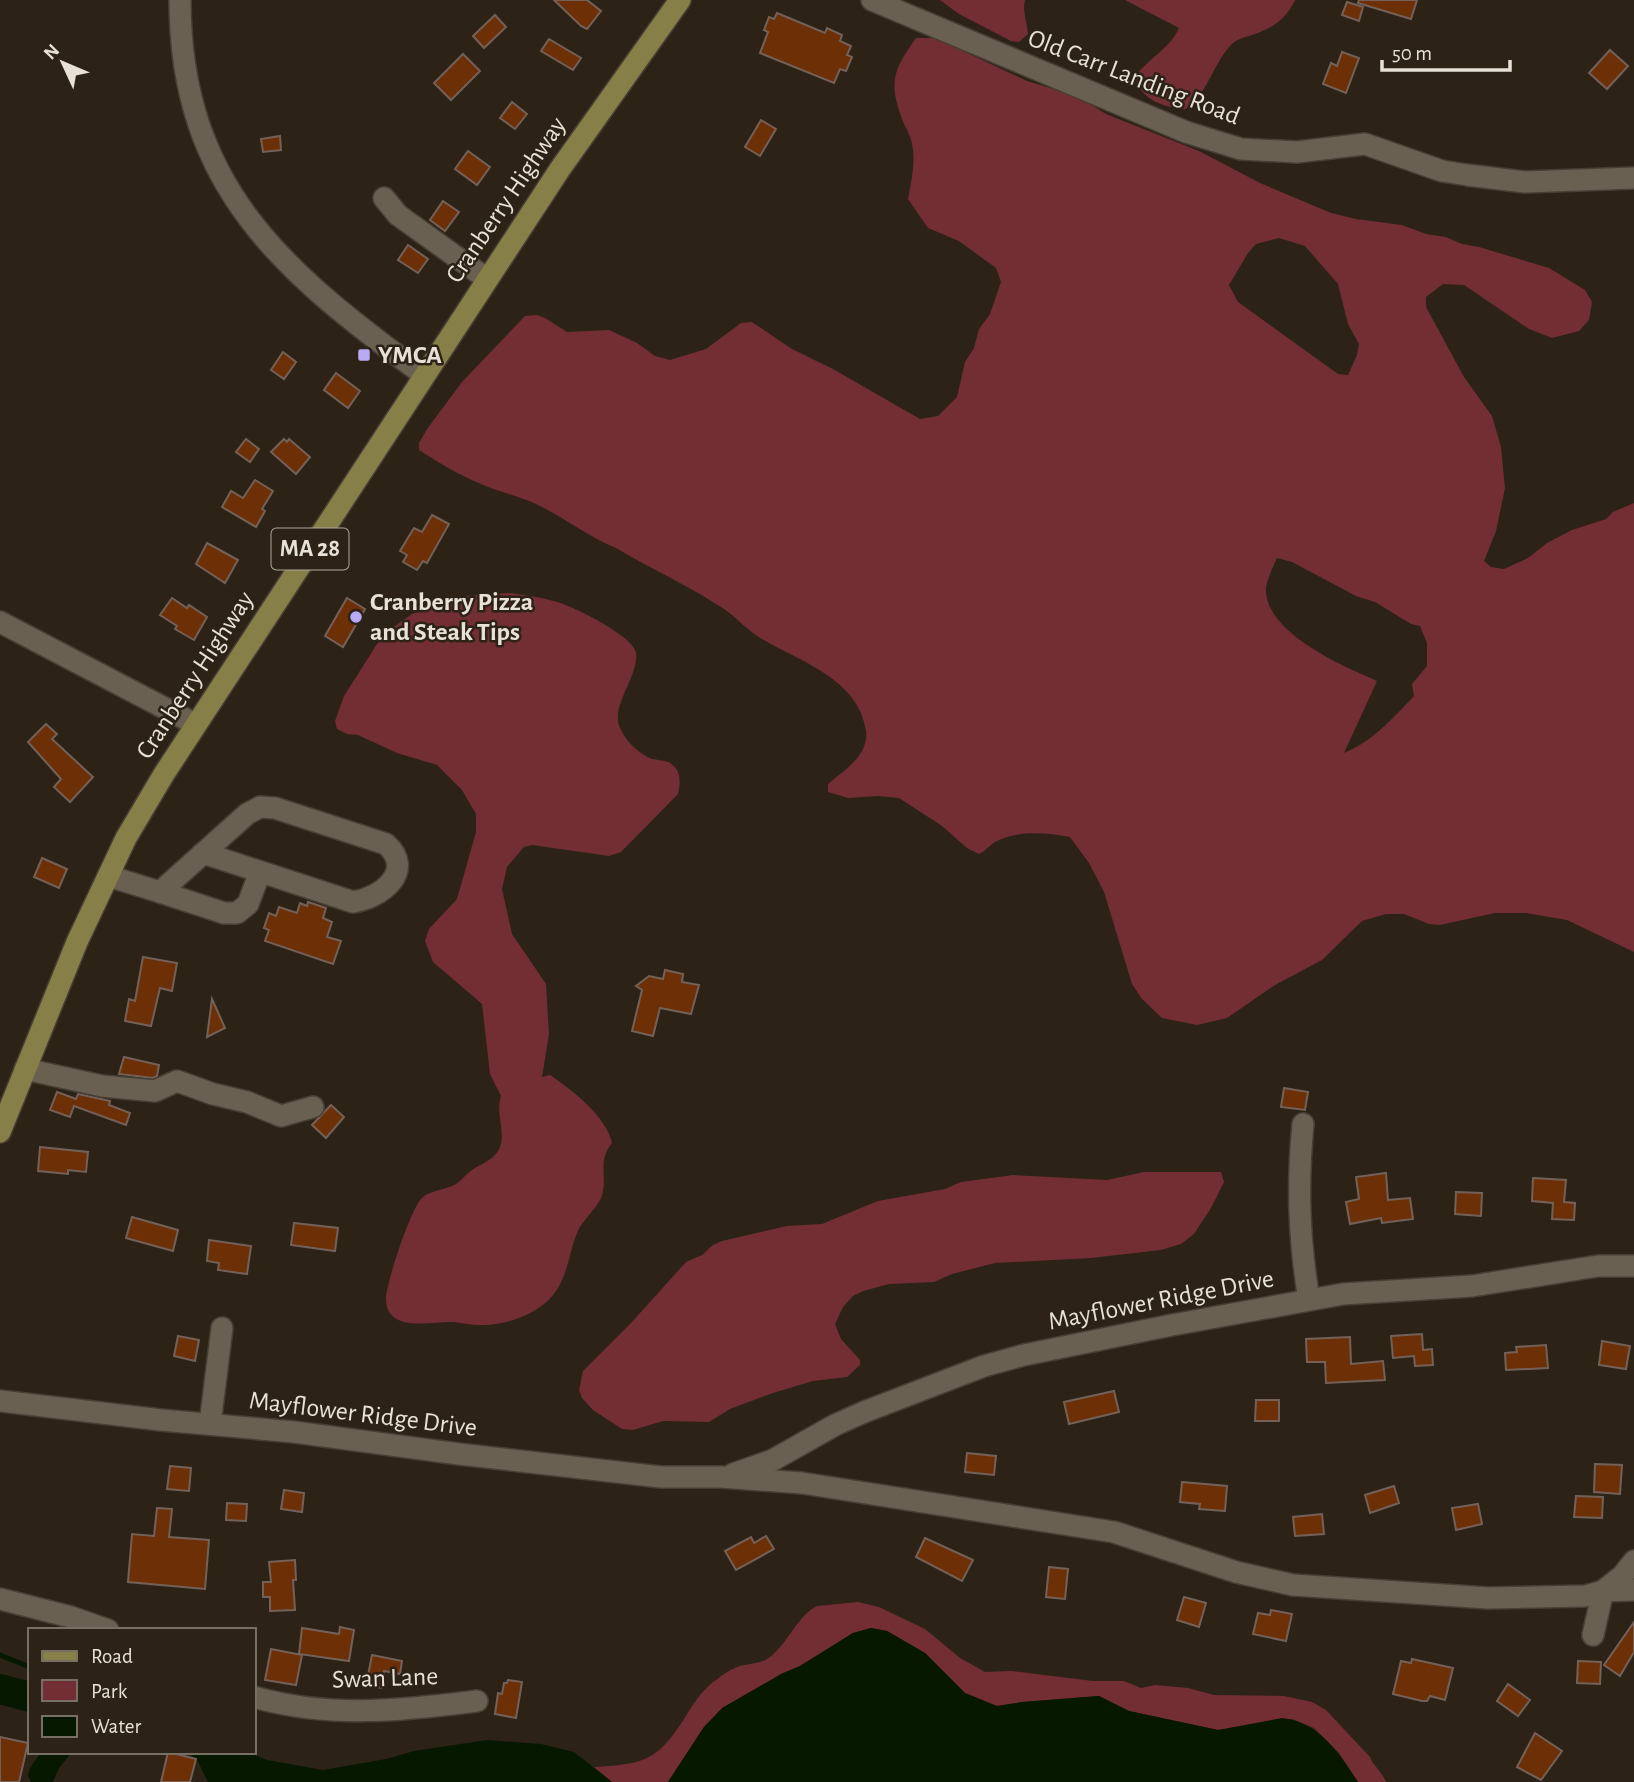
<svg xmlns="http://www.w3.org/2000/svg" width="1634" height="1782" font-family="'Alegreya Sans',sans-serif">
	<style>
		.green { fill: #722e32; fill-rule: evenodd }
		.water { fill: #071800 }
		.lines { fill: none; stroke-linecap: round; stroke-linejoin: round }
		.stream { stroke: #071800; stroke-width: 5 }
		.river { stroke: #071800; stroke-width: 30 }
		.building { fill: #6c2f06; stroke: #736159; stroke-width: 2 }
		.minor-casing { stroke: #473f35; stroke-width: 24 }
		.major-casing { stroke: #473f35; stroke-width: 24 }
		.minor { stroke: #6a6051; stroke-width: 21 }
		.major { stroke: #867f47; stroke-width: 21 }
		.poi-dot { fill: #baaaf6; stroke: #2c2316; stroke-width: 2.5 }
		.labels { text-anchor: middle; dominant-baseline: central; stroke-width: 5; stroke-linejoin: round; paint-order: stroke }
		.shield { fill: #2c2316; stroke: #afa89e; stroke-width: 2 }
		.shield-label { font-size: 24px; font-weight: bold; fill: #e7e1d8 }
		.street-label { font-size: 26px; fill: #e7e1d8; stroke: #2c2316 }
		.poi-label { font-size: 26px; font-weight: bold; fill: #e7e1d8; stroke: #2c2316; text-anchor: start }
	</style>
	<rect width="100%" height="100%" fill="#2c2316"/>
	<g class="green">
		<path d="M940 0H1025C1022 10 1027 22 1028 34L1019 42 1011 41 959 14Z"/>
		<path d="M1125 0H1295C1285 21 1271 29 1249 36 1242 38 1235 40 1230 46 1213 65 1207 94 1186 109 1163 108 1143 100 1134 78 1147 59 1170 49 1179 28Z"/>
		<path d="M916 38H935L1027 81 1077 96 1106 114 1199 151 1260 183 1331 213 1356 219 1402 225 1426 234 1446 237 1462 244 1479 247 1549 268 1585 290 1592 302 1589 320 1579 331 1552 338 1529 329 1464 285 1443 284 1426 297V307L1464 377 1492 416 1501 447 1505 488 1496 531 1484 561 1491 567 1504 569 1528 558 1547 543 1572 530 1606 519 1613 512 1634 503V952L1567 920 1526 913H1495L1440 925 1429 924 1404 914H1386L1362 921 1322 960 1275 985 1227 1018 1197 1025 1162 1018 1142 999 1132 984 1104 892 1089 863 1070 837C1046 833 1020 830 997 841 990 844 986 851 979 854L967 848 942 826 899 798 878 796 848 798 828 792V784C844 770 869 756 866 731 859 679 799 661 762 639 748 631 737 618 724 609 690 586 651 569 616 548 588 537 564 517 536 504 518 496 499 492 481 484 459 475 439 463 419 450V443L427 429 462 382 525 316 537 315 545 318 567 332 609 330 637 343 655 356 670 360 706 349 741 323 752 322 792 349 833 369 920 419 938 416 957 397 965 362 974 348 979 329 990 314 1001 282 996 268 959 241 928 228 908 199C911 182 916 162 912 144 911 136 905 127 902 119 888 81 894 69 916 38ZM1279 238 1305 246 1338 284 1348 324 1359 344 1357 355 1348 375 1338 374 1238 302 1229 285 1248 253 1256 244ZM1277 558 1292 562 1356 596 1375 602 1411 624 1420 626 1427 643V666L1412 684 1414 696C1393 718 1373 741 1344 753L1377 681C1343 666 1264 633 1266 588 1267 579 1273 567 1277 558Z"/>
		<path d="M509 593C525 595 541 597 557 602 573 606 635 637 636 653 639 677 608 708 621 730 627 742 639 754 652 759 657 760 663 760 668 762 681 768 681 782 678 794L621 852 609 856 532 845 524 847 507 867 502 889 512 934 546 984 549 1034 542 1077 550 1075C571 1089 607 1117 612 1143 596 1163 609 1178 601 1198 595 1211 582 1220 577 1233 570 1250 568 1272 558 1288 544 1312 508 1326 480 1325 471 1325 463 1323 454 1322 430 1321 385 1334 386 1297 387 1281 411 1208 422 1198 430 1190 446 1190 456 1184 462 1180 466 1174 472 1170 479 1165 488 1162 494 1156 511 1139 494 1117 501 1096L490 1074 482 1004 433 962 425 941 429 929 457 899 476 832V814L462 790 437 765 397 753 358 735 347 734 337 729 335 721 344 696 377 644 395 626 412 614 450 597Z"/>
		<path d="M1144 1172H1221L1224 1182 1211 1208 1194 1234 1181 1244 1161 1250 1091 1258 995 1263 952 1274 934 1282 889 1284 863 1291 853 1296 843 1307 835 1324 841 1339 860 1360V1365L847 1377 813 1381 773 1393 730 1409 709 1422 663 1421 633 1430 622 1429 593 1410 582 1398 579 1390 583 1371 631 1323 686 1262 702 1255 713 1245 722 1241 787 1226 822 1224 878 1201 945 1189 961 1182 1013 1175 1107 1180Z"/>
		<path d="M858 1602 879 1607 925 1629 960 1658 985 1672 1011 1671 1093 1681H1124L1141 1688 1155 1685 1188 1688 1214 1695 1284 1696 1312 1702 1326 1710 1370 1757C1372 1764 1382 1772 1386 1782H1358L1339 1753 1314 1728 1292 1719 1218 1730 1129 1711 1099 1696 1022 1702 997 1706 965 1693 925 1653 887 1631 871 1628 853 1633 800 1666 781 1674 704 1727 668 1782H612L594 1767C646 1764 657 1761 686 1716 693 1704 701 1692 712 1683 719 1678 727 1671 735 1668 746 1663 760 1665 770 1657 788 1643 798 1615 817 1606Z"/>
	</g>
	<g class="water">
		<path d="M871 1628 887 1631 925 1653 965 1693 997 1706 1022 1702 1099 1696 1129 1711 1218 1730 1282 1718C1319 1722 1339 1753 1358 1782H668L704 1727 722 1708 781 1674 800 1666 853 1633Z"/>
		<path d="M487 1740 541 1744 574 1752 612 1782H208L197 1760 187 1752H247L267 1760 323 1770 386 1759 414 1751Z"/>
		<path d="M41 1752H72L59 1768 53 1782H31L28 1776 30 1768Z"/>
	</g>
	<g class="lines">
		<path class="stream" d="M0 1655 30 1667"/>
		<path class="river" d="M0 1689 30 1697"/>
	</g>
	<g class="building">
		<path d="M554 0H587L601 11 587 29 581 26Z"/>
		<path d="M1359 0H1417L1411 19 1358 3Z"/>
		<path d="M1347 2 1363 7 1359 21 1342 15Z"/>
		<path d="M777 13 825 33 827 28 842 35 840 41 851 46 847 55 852 57 846 71 840 69 834 83 760 53 768 32 764 30 769 17 774 19Z"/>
		<path d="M495 15 506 27 484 48 473 36Z"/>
		<path d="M549 39 581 58 573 70 541 51Z"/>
		<path d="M1610 50 1628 66 1607 89 1589 73Z"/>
		<path d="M1342 52 1359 58 1346 93 1323 84 1331 63 1337 66Z"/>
		<path d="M463 54 480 71 451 100 434 83Z"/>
		<path d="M512 102 527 114 515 129 500 118Z"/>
		<path d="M761 120 776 129 760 156 745 147Z"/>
		<path d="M280 136 281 150 263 152 261 139Z"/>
		<path d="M468 151 490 167 477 185 455 169Z"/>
		<path d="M443 201 459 212 445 231 430 220Z"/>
		<path d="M408 245 428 259 418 273 398 260Z"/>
		<path d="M283 352 296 362 284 379 271 370Z"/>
		<path d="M336 373 360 391 348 408 324 390Z"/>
		<path d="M246 439 259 449 250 462 236 452Z"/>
		<path d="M284 439 287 442 289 439 310 457 296 474 271 452Z"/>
		<path d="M255 480 273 491 262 509 265 511 256 527 222 507 231 491 243 498Z"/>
		<path d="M432 515 449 524 427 563 423 561 417 570 403 562 407 555 400 551 414 528 422 532Z"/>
		<path d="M207 543 238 560 225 583 196 564Z"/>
		<path d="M172 598 187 608 189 605 207 617 194 640 175 629 177 626 160 615Z"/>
		<path d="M347 598 365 609 343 647 325 636Z"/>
		<path d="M46 724 57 734 52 739 93 777 70 802 54 787 61 779 28 742Z"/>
		<path d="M42 858 67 869 59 888 34 877Z"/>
		<path d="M308 902 326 908 323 918 332 922 327 937 341 941 333 964 265 941 269 930 264 928 269 913 276 916 279 907 297 913 300 903 307 906Z"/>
		<path d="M143 957 177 963 172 991 160 988 151 1026 125 1021 129 999 135 1001Z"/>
		<path d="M665 970 683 974 682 982 699 985 691 1014 660 1008 653 1036 632 1031 642 990 636 986 649 976 663 979Z"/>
		<path d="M212 999 225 1028 207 1037Z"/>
		<path d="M124 1057 159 1065 157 1076 153 1078 119 1074Z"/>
		<path d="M1284 1088 1308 1092 1305 1110 1281 1107Z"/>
		<path d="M57 1092 76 1099 78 1094 110 1101 109 1105 130 1113 126 1125 74 1106 70 1117 50 1110Z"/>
		<path d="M331 1105 344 1117 326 1138 312 1125Z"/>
		<path d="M40 1147 88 1152 86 1172 68 1170V1174L38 1171Z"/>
		<path d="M1386 1173 1388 1200 1410 1198 1413 1219 1382 1223 1381 1218 1350 1224 1346 1202 1359 1199 1356 1177Z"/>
		<path d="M1533 1178 1566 1180 1564 1202 1575 1203 1574 1220 1552 1219 1553 1203 1532 1201Z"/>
		<path d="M1456 1192 1482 1193 1481 1216 1455 1214Z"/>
		<path d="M132 1217 178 1230 173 1251 126 1238Z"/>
		<path d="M294 1223 338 1228 335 1251 291 1245Z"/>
		<path d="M209 1240 251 1246 247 1274 218 1270 219 1263 207 1261Z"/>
		<path d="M1422 1334 1423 1350 1432 1349 1433 1365 1415 1366 1414 1356 1393 1358 1391 1336Z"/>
		<path d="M178 1336 199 1340 195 1361 174 1356Z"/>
		<path d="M1350 1337 1351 1364 1383 1361 1385 1380 1326 1383 1325 1362H1307L1306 1339Z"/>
		<path d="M1602 1341 1630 1346 1626 1369 1599 1365Z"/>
		<path d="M1546 1345 1548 1368 1506 1370 1505 1353 1517 1352 1516 1347Z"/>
		<path d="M1114 1391 1119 1412 1069 1424 1064 1402Z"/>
		<path d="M1256 1400H1279V1421H1255Z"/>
		<path d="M967 1453 996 1456 994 1475 965 1472Z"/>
		<path d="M1595 1464 1622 1465 1620 1494 1594 1492Z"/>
		<path d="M170 1466 191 1468 189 1491 167 1489Z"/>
		<path d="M1182 1482 1227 1486 1225 1511 1199 1509 1200 1504 1180 1502Z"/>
		<path d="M1394 1486 1399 1503 1370 1513 1365 1495Z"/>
		<path d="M284 1490 304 1493 302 1512 281 1509Z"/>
		<path d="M1576 1496 1603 1497 1602 1518 1574 1517Z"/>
		<path d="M227 1503 247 1504 246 1521 226 1520Z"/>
		<path d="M1478 1504 1482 1524 1456 1530 1452 1508Z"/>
		<path d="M157 1508 172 1509 169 1537 209 1540 205 1589 128 1582 132 1534 154 1536Z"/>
		<path d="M1322 1514 1324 1534 1295 1536 1293 1517Z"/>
		<path d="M766 1536 774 1549 736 1570 725 1551 751 1537 754 1543Z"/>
		<path d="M925 1538 973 1560 962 1581 916 1557Z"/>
		<path d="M295 1560 296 1580H293L295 1610 270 1611V1597H263V1582H271L269 1562Z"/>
		<path d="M1049 1567 1068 1569 1065 1599 1046 1597Z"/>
		<path d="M1184 1597 1206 1603 1199 1627 1177 1620Z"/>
		<path d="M1271 1610 1292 1614 1286 1641 1253 1634 1258 1613 1270 1615Z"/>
		<path d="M1634 1622V1652L1620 1676 1604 1665Z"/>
		<path d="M340 1627 354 1630 349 1661 299 1654 302 1628 339 1634Z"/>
		<path d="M271 1649 302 1655 296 1685 265 1680Z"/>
		<path d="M372 1655 402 1661 400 1674 384 1671 382 1688 366 1686Z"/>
		<path d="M1412 1659 1453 1668 1445 1700 1430 1696 1427 1701H1422L1393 1694 1401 1661 1411 1663Z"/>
		<path d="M1578 1661 1601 1662 1600 1684 1577 1683Z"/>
		<path d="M508 1680 522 1682 516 1718 495 1714 498 1693 502 1694 504 1683H507Z"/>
		<path d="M1508 1684 1530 1700 1518 1716 1497 1701Z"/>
		<path d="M1535 1733 1562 1751 1541 1780 1517 1767Z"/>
		<path d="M0 1737 28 1743 19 1782H0Z"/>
		<path d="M168 1752 196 1759 190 1782H161Z"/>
	</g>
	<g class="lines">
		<defs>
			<g id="minor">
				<path d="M180 0C180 188 285 273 424 375"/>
				<path d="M872 0 1186 132 1241 149 1297 152 1365 144 1442 171 1467 175 1525 182 1634 178"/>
				<path d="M384 198 398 215 487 279"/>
				<path d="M0 622 195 724"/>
				<path d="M108 876 160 892 247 814 260 807 275 808 386 844C416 871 381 898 353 902L203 853"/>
				<path d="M160 892 224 913H237L248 904 260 872"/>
				<path d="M25 1069 102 1086 155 1091 177 1081 213 1094 247 1102 281 1116 313 1107"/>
				<path d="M1303 1124C1297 1186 1299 1239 1309 1300"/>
				<path d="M0 1401 161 1420 294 1432 459 1454 661 1477H720L802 1483 1114 1532 1236 1572 1293 1585 1488 1598 1585 1596 1603 1591 1634 1590"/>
				<path d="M210 1424 222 1328"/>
				<path d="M733 1474 773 1460 835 1425 864 1412 984 1366 1024 1355 1172 1325 1343 1294 1472 1286 1598 1266H1634"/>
				<path d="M1603 1591 1622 1576 1634 1561"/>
				<path d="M0 1599 71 1617 108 1630"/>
				<path d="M1593 1635 1603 1591"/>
				<path d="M254 1697C329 1718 400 1711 477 1701"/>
			</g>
			<path id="major" d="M0 1132 77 942 126 838 164 774 560 169 680 0"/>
		</defs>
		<use href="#minor" class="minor-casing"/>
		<use href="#major" class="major-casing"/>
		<use href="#minor" class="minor"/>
		<use href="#major" class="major"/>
	</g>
	<g class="poi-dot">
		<rect x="357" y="348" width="14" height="14" rx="3.5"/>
		<circle cx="356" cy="617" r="7"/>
	</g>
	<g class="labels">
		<rect class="shield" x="271.5" y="528.5" width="77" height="41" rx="5"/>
		<g class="shield-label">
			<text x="310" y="549">MA 28</text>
		</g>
		<g class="street-label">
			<text transform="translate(1134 77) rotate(21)">Old Carr Landing Road</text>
			<text transform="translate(506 200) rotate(-56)">Cranberry Highway</text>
			<text transform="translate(195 675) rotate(-57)">Cranberry Highway</text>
			<text transform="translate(1161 1300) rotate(-11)">Mayflower Ridge Drive</text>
			<text transform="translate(363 1414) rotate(7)">Mayflower Ridge Drive</text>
			<text transform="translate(385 1678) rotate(-2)">Swan Lane</text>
		</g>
		<g class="poi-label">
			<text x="378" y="355">YMCA</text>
			<text x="370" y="602">Cranberry Pizza<tspan x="370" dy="30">and Steak Tips</tspan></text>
		</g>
	</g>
	<rect x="28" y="1628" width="228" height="126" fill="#2c2316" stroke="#776f64" stroke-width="2"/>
	<rect x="42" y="1651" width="35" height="10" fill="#867f47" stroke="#776f64" stroke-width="2"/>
	<text x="91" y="1663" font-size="21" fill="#e7e1d8">Road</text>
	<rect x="42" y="1680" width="35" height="21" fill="#722e32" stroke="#776f64" stroke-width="2"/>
	<text x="91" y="1698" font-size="21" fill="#e7e1d8">Park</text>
	<rect x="42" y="1716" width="35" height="21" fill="#071800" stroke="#776f64" stroke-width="2"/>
	<text x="91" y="1733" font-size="21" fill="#e7e1d8">Water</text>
	<g transform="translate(63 63) rotate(314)" stroke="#2c2316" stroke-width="5" paint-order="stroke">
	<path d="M0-5L12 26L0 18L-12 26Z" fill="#e7e1d8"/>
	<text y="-10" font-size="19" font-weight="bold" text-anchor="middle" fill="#e7e1d8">N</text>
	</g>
	<path d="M1382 60v10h128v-10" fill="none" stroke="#e7e1d8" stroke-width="3.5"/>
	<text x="1392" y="60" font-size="21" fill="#e7e1d8" stroke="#2c2316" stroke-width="5" paint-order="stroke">50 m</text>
</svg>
